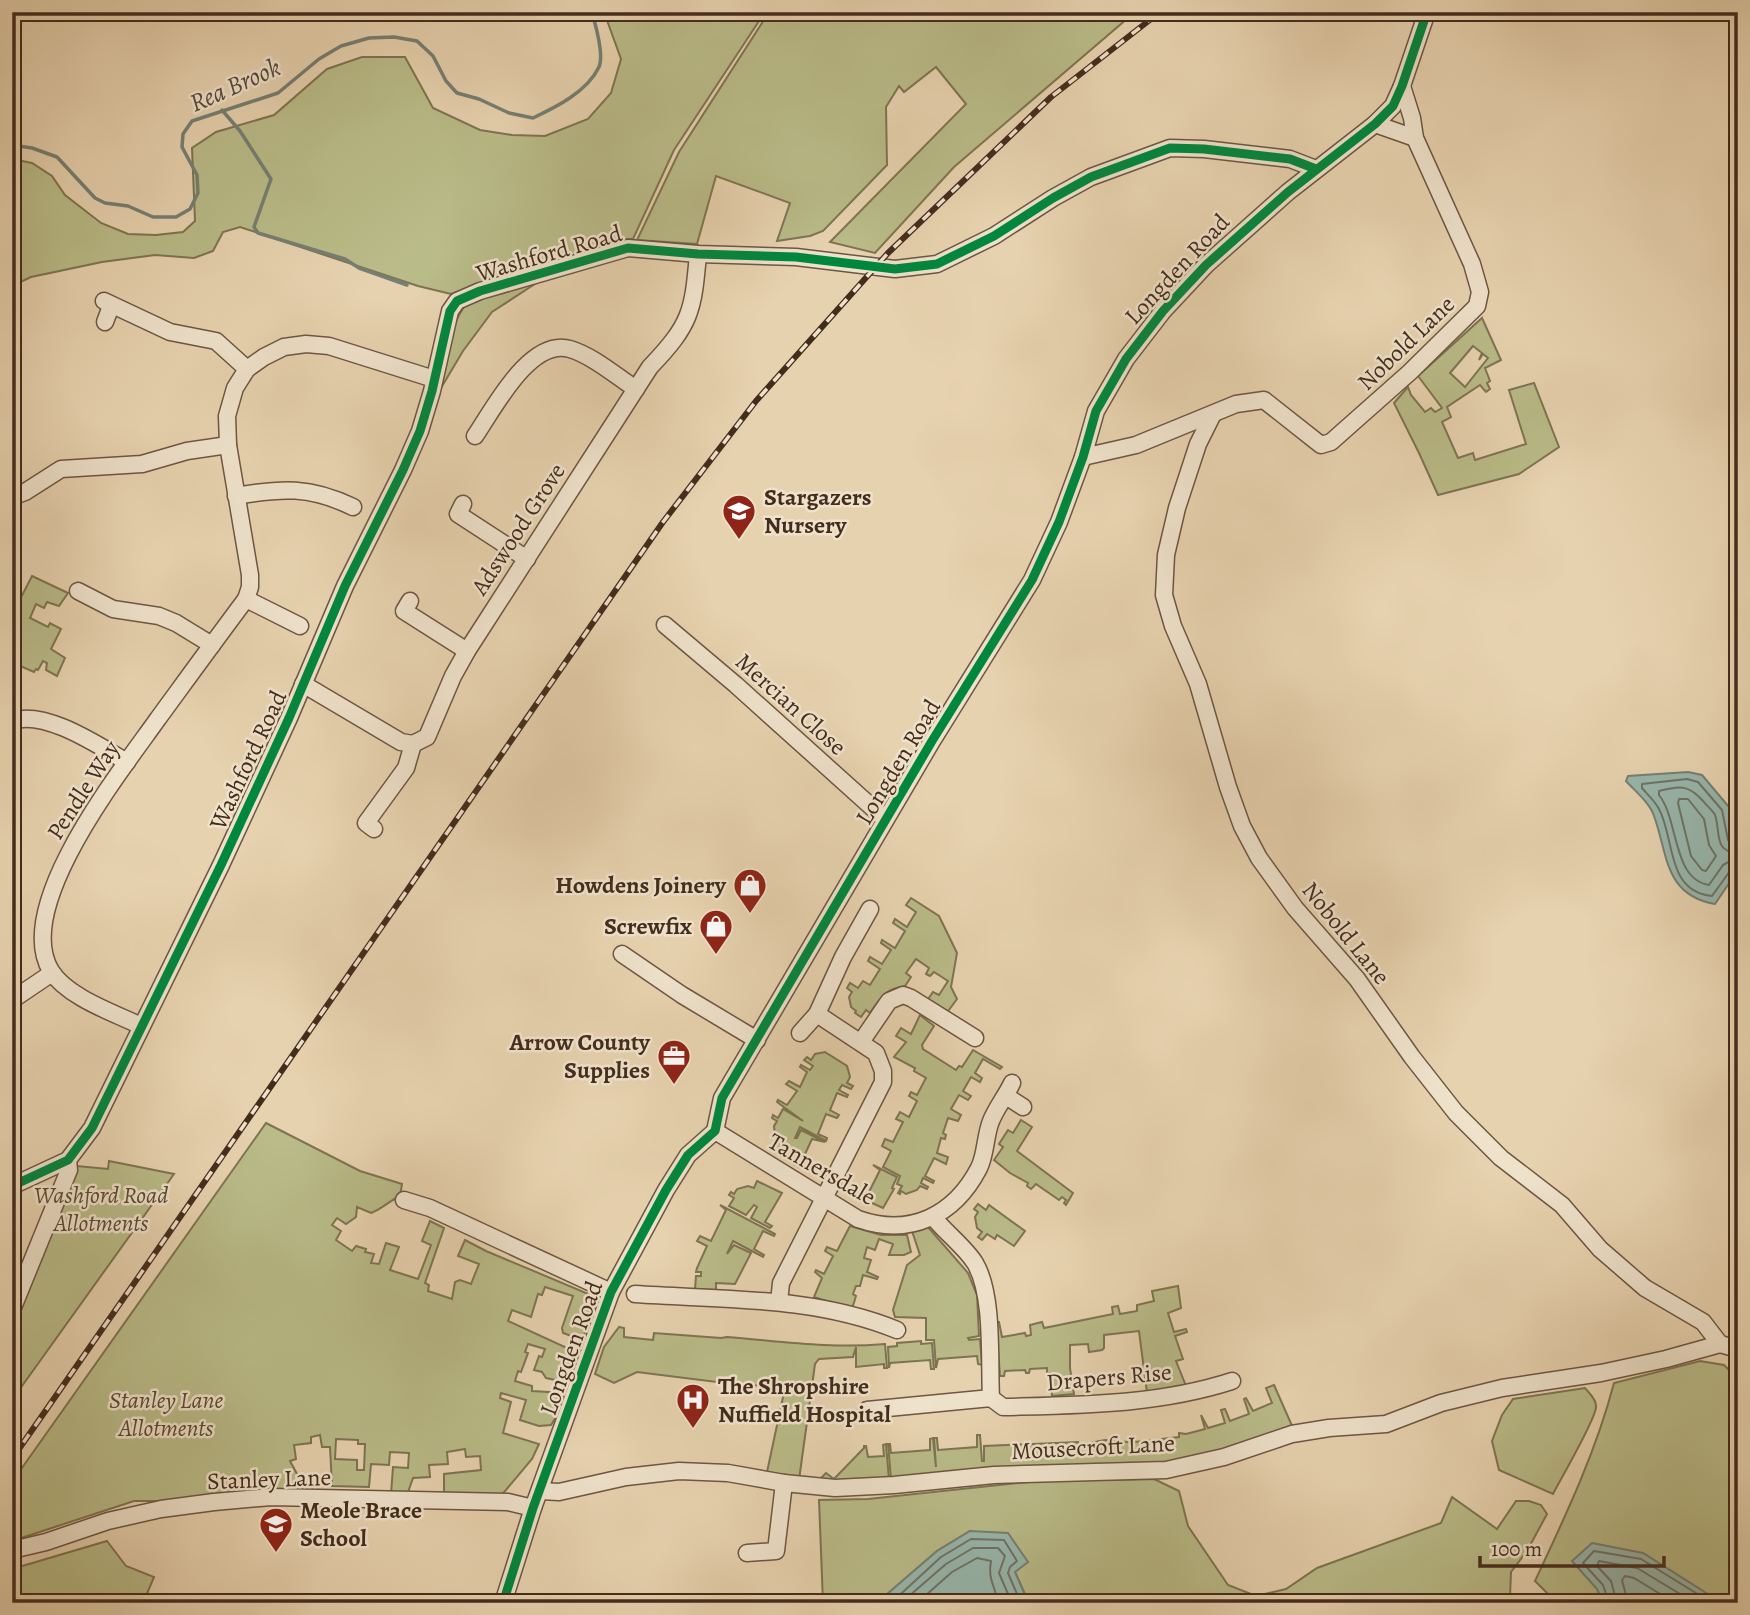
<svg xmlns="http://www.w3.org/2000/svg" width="1750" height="1615" font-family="Alegreya,serif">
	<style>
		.green { fill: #b9bb88; stroke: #7e7452; stroke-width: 2; fill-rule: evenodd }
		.water { fill: #97b7ad; stroke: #767f73; stroke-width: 2 }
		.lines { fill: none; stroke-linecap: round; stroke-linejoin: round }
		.shore { stroke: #6e7265; stroke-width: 2 }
		.stream { stroke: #767f73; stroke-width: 3.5 }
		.minor-casing { stroke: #6d5642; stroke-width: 19 }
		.minor { stroke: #efe2cb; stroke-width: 16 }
		.rail-casing { stroke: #442c1d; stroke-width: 6 }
		.rail { stroke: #efe2cb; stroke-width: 3.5; stroke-dasharray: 10; stroke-linecap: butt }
		.cycleway-casing { stroke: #efe2cb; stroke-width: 13 }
		.cycleway { stroke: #00873e; stroke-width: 9 }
		.labels { text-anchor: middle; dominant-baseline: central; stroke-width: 5; stroke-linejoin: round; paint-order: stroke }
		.street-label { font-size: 24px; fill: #442c1d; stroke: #efe2cb }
		.poi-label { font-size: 24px; font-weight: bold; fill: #442c1d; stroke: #efe2cb; text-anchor: start }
		.park-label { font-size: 24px; font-style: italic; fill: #5b4932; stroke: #efe2cb }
		.water-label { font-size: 26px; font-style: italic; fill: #55483a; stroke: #efe2cb }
	</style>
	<rect width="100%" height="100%" fill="#e7d2af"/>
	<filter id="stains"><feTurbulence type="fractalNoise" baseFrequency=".00286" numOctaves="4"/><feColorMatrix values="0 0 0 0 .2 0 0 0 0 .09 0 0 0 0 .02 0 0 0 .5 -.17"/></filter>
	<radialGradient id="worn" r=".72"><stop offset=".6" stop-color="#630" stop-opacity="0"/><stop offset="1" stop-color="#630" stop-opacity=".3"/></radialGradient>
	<g class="green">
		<path d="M604 12H765L674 150 633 239H622L594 252 451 294 418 286 240 227 223 232 213 251 194 258 155 255 102 262 31 277 12 286V159L32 163 52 176 65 195 101 223 128 234 156 235 183 232 195 221 192 148 216 132 274 115 327 69 362 57H405L433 108 480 130 512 135 545 136 588 119 611 93 621 59Z"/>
		<path d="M769 12H1135L954 167 875 253 830 242 966 104 936 67 904 92 899 86 886 107 887 165 823 231 810 236 777 241 790 203 716 176 697 244 637 240 679 152Z"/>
		<path d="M538 282 492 312 463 351 441 388C448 361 448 322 469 301Z"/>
		<path d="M1482 318 1501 360 1485 368 1490 381 1487 383 1490 389 1486 392 1480 385 1447 407 1451 417 1442 422 1458 458 1473 453 1475 460 1526 444 1509 390 1534 383 1559 447 1519 474 1438 495 1419 453 1394 403 1408 387 1411 395 1425 412 1431 408 1435 412 1442 408 1418 376ZM1473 346 1482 353 1479 360 1483 354 1488 358 1465 387 1450 373Z"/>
		<path d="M32 576 68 593 59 606 47 602 44 608 36 604 30 618 48 627 50 623 61 629 51 649 65 658 57 676 46 670 47 663 43 661 38 670 36 669 34 672 18 665 12 675V615Z"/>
		<path d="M911 898 939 916 957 953 951 987 957 999 946 1014 926 1002 933 992 939 995 948 981 934 972 930 976 926 974 929 968 916 959 906 973 911 977 905 986C885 989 881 997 870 1013L866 1010 861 1017 855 1013 856 1011 851 1007 849 997 852 992 847 988 850 983 858 988 863 981 870 985 880 969 868 961 870 957 882 964 891 950 881 943 882 940 895 948 905 931 893 923 895 919 907 927 916 912 906 905Z"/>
		<path d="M920 1015 934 1026 922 1045 923 1049 956 1070 959 1066 962 1067 973 1050 1002 1067 1000 1069 983 1059 975 1073 982 1078 980 1082 971 1077 963 1091 971 1096 968 1100 959 1095 951 1109 961 1115 958 1121 948 1118 943 1133 946 1135 945 1139 941 1138 937 1153 948 1157 946 1164 934 1158 925 1176 934 1181 933 1183 923 1178 921 1183 928 1187 927 1189 920 1186 917 1190 906 1194 901 1191 900 1194 898 1193 902 1186 897 1184 900 1176 883 1167 891 1151 882 1146 885 1139 893 1142 903 1122 896 1119 900 1112 909 1117 917 1101 909 1096 911 1092 917 1095 926 1078 914 1071 915 1068 894 1057 906 1042 896 1036 901 1028 911 1034Z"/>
		<path d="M825 1052 847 1066 850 1077 847 1083 853 1086 851 1089 842 1085 839 1090 848 1095 847 1097 837 1093 830 1110 839 1115 837 1118 826 1114 818 1134 827 1138 826 1141 800 1127 795 1138H797L801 1130 825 1142 812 1139 799 1167 769 1148 773 1147 779 1138 775 1136 774 1126 777 1121 772 1118 773 1115 778 1118 783 1109 803 1121 777 1102 778 1100 787 1105 797 1091 786 1084 789 1081 800 1087 807 1072 800 1067 801 1065 810 1070 813 1066 804 1060 807 1057 811 1060 815 1054Z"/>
		<path d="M1021 1120 1032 1127 1017 1151 1073 1193 1066 1205 1064 1203 1066 1200 1062 1197 1059 1200 1036 1184 1031 1189 1027 1186 1028 1183 1010 1173 994 1160 1003 1147 999 1144 1008 1130 1013 1133Z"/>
		<path d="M266 1123 360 1171 402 1184 400 1196C389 1201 382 1209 371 1213L357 1207 356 1217 346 1224 337 1218 332 1225 341 1231 336 1240 352 1251 356 1246 366 1249 365 1252 374 1254 371 1263 379 1264 386 1243 399 1247 390 1270 418 1279 431 1245 422 1241 430 1221 444 1228 425 1283 429 1285 428 1291 452 1299 455 1282 460 1280 471 1284 479 1264 458 1256 465 1240 486 1251 598 1298 582 1340 563 1333 562 1328 573 1296 545 1287 542 1295 538 1294 531 1317 512 1310 508 1321 578 1353 570 1378 560 1381 546 1378 542 1372 534 1370 539 1356 542 1357 545 1349 528 1344 525 1352 528 1353 521 1372 518 1371 515 1381 532 1386V1391L565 1393 561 1409 551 1425 539 1426 520 1420 526 1400 501 1393 500 1398 511 1402 503 1433 539 1444 532 1459 500 1497 444 1496V1474L481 1470 480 1456 466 1457 465 1449 447 1452 448 1464 429 1465 430 1477 413 1478 407 1495 391 1494 393 1467 408 1468 409 1453 390 1452 389 1465 371 1464 369 1487 332 1486 330 1447H322L320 1435 311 1437V1443L294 1445 296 1459 290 1461 303 1485 298 1493 172 1501H134L12 1541V1482ZM336 1439 358 1440V1444H365L364 1470H357V1460L335 1459Z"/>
		<path d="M109 1161 174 1174 12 1400V1332L77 1166 108 1169Z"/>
		<path d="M873 1165 897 1177 892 1188 894 1189 883 1208 865 1200 880 1170Z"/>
		<path d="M757 1181 782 1193 765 1222 772 1226 770 1228 751 1218 757 1207 754 1205 746 1215 729 1206 734 1198 729 1195 731 1192 734 1194 737 1189 748 1186 754 1188Z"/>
		<path d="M978 1204 986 1210 989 1205 1025 1231 1014 1246 997 1235 995 1239 987 1234 982 1240 978 1237 982 1232 977 1228 975 1217 978 1212 974 1209Z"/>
		<path d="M720 1205 775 1234 774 1236 763 1231 754 1249 764 1255 763 1257 733 1241 727 1254 734 1245 751 1253 735 1284 716 1283V1290L695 1289 696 1276H701V1272H696L697 1268 707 1246 697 1241 700 1236 711 1241 726 1210Z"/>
		<path d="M850 1226 881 1235H907L911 1252 904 1255H889L893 1244 879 1239 875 1250 867 1247 864 1258 871 1260 867 1272 878 1277 877 1279 863 1275 860 1286H856L853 1294 856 1296 852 1309 814 1297 822 1278 815 1272 816 1270 824 1274 833 1256 825 1251 827 1247 837 1251Z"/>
		<path d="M928 1227 968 1273 977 1295 979 1336 968 1338 969 1340 980 1339 982 1365 978 1364 977 1356 938 1359 936 1368 934 1340H926V1318L895 1317 893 1310 907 1265 920 1255 912 1231Z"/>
		<path d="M1178 1286 1181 1308 1168 1313 1174 1332 1186 1329 1187 1332 1175 1336 1183 1359 1176 1361 1186 1386 1147 1393 1139 1331 1104 1335V1348L1102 1350 1089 1352 1088 1344 1070 1345V1368L1074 1394 1052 1396 1050 1373H1047V1368L1030 1369 1029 1373H1026L1025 1370 1005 1371 1004 1376H1000L996 1322H999L1002 1337 1025 1333 1026 1336 1031 1335 1030 1325 1042 1322 1044 1328 1113 1314 1112 1307 1118 1306 1120 1314 1137 1311V1305L1154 1301 1152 1291Z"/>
		<path d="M619 1327 624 1328V1337L653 1340 654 1333 721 1338 727 1337C779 1341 831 1349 885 1344L887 1368H884V1364L856 1367V1347L853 1357 819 1359 815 1364 799 1480 767 1472 786 1383 749 1386 637 1372 614 1383 595 1374 604 1347Z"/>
		<path d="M921 1341V1344L932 1343 934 1369H931L930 1360 890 1363 889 1368 888 1347 897 1346V1343Z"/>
		<path d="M1700 1361 1724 1365 1738 1379V1603H1557L1535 1581C1565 1517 1596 1452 1614 1383Z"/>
		<path d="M1274 1385 1293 1428 1213 1454 1150 1465 1106 1464 936 1473 891 1479 888 1444H890L891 1453 930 1450V1439L933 1438 936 1467 934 1438H937L938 1450 977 1447V1435H980L982 1461H984V1446L1078 1442 1079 1445 1105 1440 1128 1442 1129 1437H1134L1135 1442 1179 1437V1433L1186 1434 1205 1429 1201 1415 1208 1428 1225 1423 1221 1410 1225 1409 1230 1421 1249 1414 1244 1399 1246 1398 1253 1411 1272 1403 1266 1388Z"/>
		<path d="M1585 1388C1589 1393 1597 1400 1596 1407 1596 1419 1560 1480 1553 1494L1499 1470 1492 1441 1502 1415 1513 1399Z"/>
		<path d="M886 1444 889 1480 867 1483 820 1479 826 1473 834 1479 864 1448V1446H866L868 1457 884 1456 883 1445Z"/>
		<path d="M1154 1479 1179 1491 1188 1526 1228 1585 1256 1596 1286 1589 1317 1568 1441 1523 1452 1497 1497 1529 1516 1501H1529L1541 1505 1547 1514 1527 1551 1511 1572 1510 1597 1507 1603H1022L1025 1594 1015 1572 970 1531 937 1551 886 1595 883 1603H823L819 1500 868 1499 1037 1481Z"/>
		<path d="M107 1541 126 1566 154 1577 143 1603H12V1569Z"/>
	</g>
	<g class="water">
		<path d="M1688 772 1702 775 1729 807 1738 867 1734 876 1715 904C1664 895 1668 854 1654 816 1650 803 1635 791 1626 781L1628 776Z"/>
		<path d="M970 1531 1008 1533 1028 1562 1015 1572 1025 1595 1022 1603H883L886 1595 937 1551Z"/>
		<path d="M1592 1543 1643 1553 1722 1603H1603L1597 1589 1572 1561Z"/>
	</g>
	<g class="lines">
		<g class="shore">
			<path d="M1679 799H1688L1704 819 1709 845 1716 856 1706 871 1702 870 1691 856 1678 803Z"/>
			<path d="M1738 844 1728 840 1722 810 1698 782 1687 779 1642 784V788C1647 794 1655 801 1659 809 1675 838 1666 892 1712 896L1730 871 1738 869"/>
			<path d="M1738 853C1713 852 1721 832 1715 815 1713 811 1707 806 1704 802 1689 785 1681 785 1659 791V795C1679 820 1672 879 1709 885L1723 865 1736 858 1738 860"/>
			<path d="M891 1603 941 1557 971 1539 1004 1540 1017 1561 1010 1567 1008 1573 1017 1594 1016 1603"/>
			<path d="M901 1603 946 1564 973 1548H998L1005 1556 999 1573 1008 1594 1007 1603"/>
			<path d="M917 1603 952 1572 977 1558 991 1561C987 1581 997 1587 997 1603"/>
			<path d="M1609 1603 1603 1585 1583 1563 1594 1551 1641 1559 1712 1603"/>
			<path d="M1617 1603 1611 1581 1597 1566 1599 1561 1637 1568 1695 1603"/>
			<path d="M1628 1603 1622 1580 1625 1576 1634 1578 1675 1603"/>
		</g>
		<g class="stream">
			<path d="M222 110 240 131 271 179 254 227 258 233 345 259 359 268 407 285"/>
			<path d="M12 145 32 148 57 157 95 198 105 203 128 206 153 217H176L190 209 198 193 197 175 182 147 183 134 192 121 278 93 319 59 341 46 369 38 394 37 417 41 433 56 446 81 457 93 479 99 509 113 533 118C556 107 587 92 599 67 604 56 596 24 591 12"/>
		</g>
		<defs>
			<g id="minor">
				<path d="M1375 124 1415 138"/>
				<path d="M104 301 170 332 216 341 247 369"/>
				<path d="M105 322 111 306"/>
				<path d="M1213 414 1198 444 1177 508 1166 555 1164 595 1173 626 1198 684 1228 787 1242 826 1259 858 1295 908 1357 979 1412 1057 1456 1113 1501 1158 1562 1205 1600 1249 1645 1288 1703 1322 1720 1344 1738 1349"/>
				<path d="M475 436C493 410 530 337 570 349 593 356 616 376 636 389"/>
				<path d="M1083 457 1136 445 1236 404 1264 400 1321 445 1331 442 1410 372 1477 306 1480 292 1472 264 1415 138 1412 118 1402 86"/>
				<path d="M236 496C281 488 310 486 353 507"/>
				<path d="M12 497 25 492 61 469 142 464 187 451 228 445"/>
				<path d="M463 504 458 514 527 559"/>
				<path d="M78 591 113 609 159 616 176 623 212 645"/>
				<path d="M246 599 300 626"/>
				<path d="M410 601 404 611 467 651"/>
				<path d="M665 625 736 685 885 819"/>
				<path d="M303 684 401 742 413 744"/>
				<path d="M12 721C45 709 99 746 127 762"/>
				<path d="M374 829 366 823 406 768 413 744 427 737 453 676 467 651 650 367C691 324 693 312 698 254"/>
				<path d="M622 954 682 995 757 1040"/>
				<path d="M12 1000 52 973"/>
				<path d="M141 1026C114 1013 67 997 51 971 12 907 121 771 157 720 187 679 216 639 246 599L250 587V575L228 445 227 416 235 388 247 369 264 357 284 347 306 344 329 346 434 379"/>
				<path d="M800 1033 817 1014 843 957 870 909"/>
				<path d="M861 1042 889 1001 903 995 911 998 975 1038"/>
				<path d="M1006 1096 1023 1107"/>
				<path d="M715 1131 858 1219C910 1237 954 1216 979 1168 986 1154 985 1136 991 1121 996 1108 1006 1096 1012 1083"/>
				<path d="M12 1186 68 1160 92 1128 221 865 289 718 345 586 403 470 420 431 432 391 450 311 457 301 480 291 628 248 698 254 796 257 895 269 937 264 994 236 1053 198 1091 177 1170 148 1204 149 1290 159 1316 169"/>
				<path d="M404 1200 430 1208 611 1292"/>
				<path d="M934 1218C946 1233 965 1247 975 1263 994 1295 989 1360 991 1398"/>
				<path d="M635 1294C723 1300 814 1296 897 1330"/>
				<path d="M779 1302 781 1283 883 1082V1071L876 1053 817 1014"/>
				<path d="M12 1310 69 1170 68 1160"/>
				<path d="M867 1410 991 1398 1003 1407C1080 1405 1158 1405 1232 1381"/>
				<path d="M540 1491 559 1492 626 1477 679 1471 728 1473 784 1483 835 1488 894 1485 994 1475 1166 1470 1224 1457 1292 1434 1329 1428 1386 1424 1441 1403 1502 1388 1601 1373 1666 1359 1720 1344"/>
				<path d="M12 1550 46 1542 108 1521 161 1509 214 1502 271 1497 508 1502 533 1508"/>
				<path d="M747 1553 776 1551 784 1483"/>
				<path d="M503 1603 533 1508 611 1292 666 1190 688 1155 715 1131 722 1098 932 741 1032 580 1059 522 1083 457 1096 411 1126 359 1163 311 1206 265 1288 192 1375 124 1393 106 1402 86 1427 12"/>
			</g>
		</defs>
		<use href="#minor" class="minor-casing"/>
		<use href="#minor" class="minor"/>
		<defs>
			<path id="rail" d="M12 1459 663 522 756 401 888 253 1051 97 1160 12"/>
		</defs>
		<use href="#rail" class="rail-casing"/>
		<use href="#rail" class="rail"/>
		<defs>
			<g id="cycleway">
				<path d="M12 1186 68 1160 92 1128 221 865 289 718 345 586 403 470 420 431 432 391 450 311 457 301 480 291 628 248 698 254 796 257 895 269 937 264 994 236 1053 198 1091 177 1170 148 1204 149 1290 159 1316 169"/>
				<path d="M503 1603 533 1508 611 1292 666 1190 688 1155 715 1131 722 1098 932 741 1032 580 1059 522 1083 457 1096 411 1126 359 1163 311 1206 265 1288 192 1375 124 1393 106 1402 86 1427 12"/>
			</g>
		</defs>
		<use href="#cycleway" class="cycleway-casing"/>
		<use href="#cycleway" class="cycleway"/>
	</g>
	<defs>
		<symbol id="school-pin" viewBox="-11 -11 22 30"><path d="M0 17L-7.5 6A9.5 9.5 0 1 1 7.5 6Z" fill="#8f2418" stroke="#efe2cb"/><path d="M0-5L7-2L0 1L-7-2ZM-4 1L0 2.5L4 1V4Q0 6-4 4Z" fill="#fff"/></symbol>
		<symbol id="shop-pin" viewBox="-11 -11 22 30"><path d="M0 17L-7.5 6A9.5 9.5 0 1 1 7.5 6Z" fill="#8f2418" stroke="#efe2cb"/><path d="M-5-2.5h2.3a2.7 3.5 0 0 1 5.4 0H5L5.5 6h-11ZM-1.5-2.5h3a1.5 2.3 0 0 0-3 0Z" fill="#fff"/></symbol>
		<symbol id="office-pin" viewBox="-11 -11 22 30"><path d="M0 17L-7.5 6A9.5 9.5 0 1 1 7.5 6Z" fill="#8f2418" stroke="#efe2cb"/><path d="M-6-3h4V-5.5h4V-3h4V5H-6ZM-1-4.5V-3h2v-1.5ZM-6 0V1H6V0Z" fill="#fff"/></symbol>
		<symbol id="hospital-pin" viewBox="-11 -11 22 30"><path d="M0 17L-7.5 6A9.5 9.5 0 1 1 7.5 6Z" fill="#8f2418" stroke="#efe2cb"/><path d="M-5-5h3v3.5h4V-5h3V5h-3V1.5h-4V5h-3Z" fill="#fff"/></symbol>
	</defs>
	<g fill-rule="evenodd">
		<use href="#school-pin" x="720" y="492" width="38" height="52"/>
		<use href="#shop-pin" x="731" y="866" width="38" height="52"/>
		<use href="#shop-pin" x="697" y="907" width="38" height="52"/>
		<use href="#office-pin" x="655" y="1037" width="38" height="52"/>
		<use href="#hospital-pin" x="674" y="1381" width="38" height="52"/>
		<use href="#school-pin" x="257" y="1505" width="38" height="52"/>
	</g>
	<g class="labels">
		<g class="street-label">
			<text transform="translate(549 253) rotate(-16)">Washford Road</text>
			<text transform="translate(1177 269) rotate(-47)">Longden Road</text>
			<text transform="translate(1406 343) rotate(-44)">Nobold Lane</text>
			<text transform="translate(518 529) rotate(-57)">Adswood Grove</text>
			<text transform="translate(791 704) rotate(42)">Mercian Close</text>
			<text transform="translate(248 760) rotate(-65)">Washford Road</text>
			<text transform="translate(898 762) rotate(-59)">Longden Road</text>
			<text transform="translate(83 790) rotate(-57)">Pendle Way</text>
			<text transform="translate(1346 933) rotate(51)">Nobold Lane</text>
			<text transform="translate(822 1169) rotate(30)">Tannersdale</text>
			<text transform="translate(571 1348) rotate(-70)">Longden Road</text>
			<text transform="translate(1109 1377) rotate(-5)">Drapers Rise</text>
			<text transform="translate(1093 1447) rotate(-3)">Mousecroft Lane</text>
			<text transform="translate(269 1479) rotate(-2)">Stanley Lane</text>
		</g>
		<g class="poi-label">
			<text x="764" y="497">Stargazers<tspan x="764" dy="28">Nursery</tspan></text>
			<text x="726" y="885" text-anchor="end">Howdens Joinery</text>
			<text x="692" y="926" text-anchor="end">Screwfix</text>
			<text x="650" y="1042" text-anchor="end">Arrow County<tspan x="650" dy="28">Supplies</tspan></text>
			<text x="718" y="1386">The Shropshire<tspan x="718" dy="28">Nuffield Hospital</tspan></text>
			<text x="300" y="1510">Meole Brace<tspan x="300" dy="28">School</tspan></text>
		</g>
		<g class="park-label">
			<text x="101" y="1195">Washford Road<tspan x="101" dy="28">Allotments</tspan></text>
			<text x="166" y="1400">Stanley Lane<tspan x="166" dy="28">Allotments</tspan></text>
		</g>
		<g class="water-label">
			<text transform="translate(235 85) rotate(-24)">Rea Brook</text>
		</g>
	</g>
	<rect width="1750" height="1615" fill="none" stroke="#e7d2af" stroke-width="42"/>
	<rect x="14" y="14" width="1722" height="1587" fill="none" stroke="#442c1d" stroke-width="3.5"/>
	<rect x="21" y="21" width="1708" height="1573" fill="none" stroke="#442c1d" stroke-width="2"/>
	<path d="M1480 1556v10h184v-10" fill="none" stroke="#442c1d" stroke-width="3.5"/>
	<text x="1491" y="1556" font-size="21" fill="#442c1d" stroke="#efe2cb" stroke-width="5" paint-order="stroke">100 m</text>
	<rect width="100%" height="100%" filter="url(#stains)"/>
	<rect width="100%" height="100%" fill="url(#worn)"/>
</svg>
